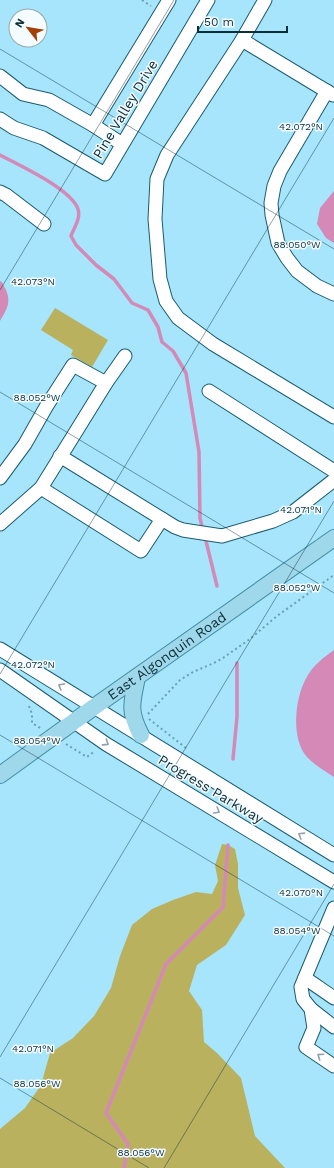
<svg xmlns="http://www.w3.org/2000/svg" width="334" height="1168" font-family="'Work Sans',sans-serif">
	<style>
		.green { fill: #bab15f }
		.water { fill: #d489b6 }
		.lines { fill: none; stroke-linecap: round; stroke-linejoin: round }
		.stream { stroke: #d489b6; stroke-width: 3.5 }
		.minor-casing { stroke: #1b5b6f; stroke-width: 15 }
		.major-casing { stroke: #428ca4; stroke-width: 18 }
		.path { stroke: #6b9fb2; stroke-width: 2; stroke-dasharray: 2 3; stroke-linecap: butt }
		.minor { stroke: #fff; stroke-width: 13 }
		.major { stroke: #a0d8eb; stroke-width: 16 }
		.oneway { stroke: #91a1a6 }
		.ticks { fill: none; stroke: #0b2e39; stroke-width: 1; stroke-opacity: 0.45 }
		.labels { text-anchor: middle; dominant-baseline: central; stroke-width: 3; stroke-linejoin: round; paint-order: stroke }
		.street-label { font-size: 14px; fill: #0b2e39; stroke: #f5fcff }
		.ticks-label { font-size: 10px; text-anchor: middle; fill: #0b2e39; stroke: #f5fcff; stroke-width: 3; stroke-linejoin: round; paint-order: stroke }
	</style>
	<rect width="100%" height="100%" fill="#a6e5fc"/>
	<g class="green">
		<path d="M55 308 108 340 92 367 71 355 73 350 41 330Z"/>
		<path d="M222 844 228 845 235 849 238 864V888L245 915 226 945 197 965 189 991 202 1010 204 1042 217 1053 241 1078 255 1136 285 1168H0V1129L25 1108 41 1085 50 1053 73 1038 94 1016 111 988 120 956 132 925 152 909 173 900 196 892 212 894 218 881 215 865Z"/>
	</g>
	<g class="water">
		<path d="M334 191V243L326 238 317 224 320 208Z"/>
		<path d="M0 281C4 283 3 285 5 288 12 302 7 309 0 321Z"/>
		<path d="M334 650V777C325 771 314 765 307 757 290 738 295 695 308 675 314 665 324 657 334 650Z"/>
	</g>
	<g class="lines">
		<g class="stream">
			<path d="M0 155C19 165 71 189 78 209 81 218 74 228 71 236L76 245 96 265 114 279 132 303 148 310 158 327 162 342 173 351 186 373 199 452 200 518 203 531"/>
			<path d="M205 537 217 586"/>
			<path d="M233 759 237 717V663"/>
			<path d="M124 1168 128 1144 106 1113 166 964 223 907 228 845"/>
		</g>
		<defs>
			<g id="minor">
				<path d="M265 0 242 40 167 155 157 179 155 219 160 279 166 301 178 318 213 344 334 417"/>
				<path d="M242 40 333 95"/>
				<path d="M0 76 23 94 49 100 93 125 169 0"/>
				<path d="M327 91 280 171 274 186 271 203 272 215 278 243 287 258 297 271 317 286 334 294"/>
				<path d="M0 119 14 128 43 138 105 174 208 0"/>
				<path d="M93 125 122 144"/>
				<path d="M0 192 6 195 44 224"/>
				<path d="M209 391 334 471"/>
				<path d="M60 456 175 527 183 530 222 536 273 521 293 512 334 480"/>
				<path d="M0 478 25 444 46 407 73 365 106 383"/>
				<path d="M41 488 141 551 162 519"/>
				<path d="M0 524 41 488 106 383 125 356"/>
				<path d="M0 649 334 855"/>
				<path d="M0 670 106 744 334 882"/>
				<path d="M334 908 301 987 303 999 311 1009 314 1028 306 1047 334 1066"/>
				<path d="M305 978 334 998"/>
				<path d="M311 1009 334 1027"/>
			</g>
			<g id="major">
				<path d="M137 677C132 703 128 710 141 735"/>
				<path id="s1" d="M0 775 94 707 334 538"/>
			</g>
		</defs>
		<use href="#minor" class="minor-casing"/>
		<use href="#major" class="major-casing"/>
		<g class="path">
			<path d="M142 0 151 6"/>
			<path d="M29 706 32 714V723L42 729"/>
			<path d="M148 714 180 680 193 672 214 663 223 658 250 639 277 616 334 575"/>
			<path d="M149 719 186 748"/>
			<path d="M66 744 87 757 95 751"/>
		</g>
		<use href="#minor" class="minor"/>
		<use href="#major" class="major"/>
	</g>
	<defs><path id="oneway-chevron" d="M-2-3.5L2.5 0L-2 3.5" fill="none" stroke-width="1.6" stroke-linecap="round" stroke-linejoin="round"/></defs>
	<g class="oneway">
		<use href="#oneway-chevron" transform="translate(61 686) rotate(-149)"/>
		<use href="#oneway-chevron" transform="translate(106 743) rotate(33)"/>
		<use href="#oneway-chevron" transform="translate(217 811) rotate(31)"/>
		<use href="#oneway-chevron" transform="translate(301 835) rotate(-148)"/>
		<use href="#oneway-chevron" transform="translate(320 1056) rotate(-146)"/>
	</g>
	<path class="ticks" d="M0 49 334 249M0 290 174 0M0 392 334 593M0 674 334 118M0 735 334 936M0 1057 334 501M0 1078 149 1168M164 1168 334 884"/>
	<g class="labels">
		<g class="street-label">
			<text transform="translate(125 109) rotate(-59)">Pine Valley Drive</text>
			<text stroke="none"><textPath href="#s1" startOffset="205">East Algonquin Road</textPath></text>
			<text transform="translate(211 789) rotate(31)">Progress Parkway</text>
		</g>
	</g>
	<g class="ticks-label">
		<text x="301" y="130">42.072°N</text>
		<text x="297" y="248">88.050°W</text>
		<text x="33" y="285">42.073°N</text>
		<text x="37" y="401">88.052°W</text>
		<text x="301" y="513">42.071°N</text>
		<text x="297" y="591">88.052°W</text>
		<text x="33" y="668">42.072°N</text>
		<text x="37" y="744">88.054°W</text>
		<text x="301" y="896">42.070°N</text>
		<text x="297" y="934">88.054°W</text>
		<text x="33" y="1052">42.071°N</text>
		<text x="37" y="1087">88.056°W</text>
		<text x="141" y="1156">88.056°W</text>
	</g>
	<g transform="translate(28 28) rotate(301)"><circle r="19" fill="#f5fcff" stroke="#97aab0"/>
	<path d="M0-3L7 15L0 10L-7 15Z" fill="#a33f07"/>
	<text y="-6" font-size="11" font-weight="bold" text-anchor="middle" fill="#0b2e39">N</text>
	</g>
	<path d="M198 26v6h89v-6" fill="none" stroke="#0b2e39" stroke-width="2"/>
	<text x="204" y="26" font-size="12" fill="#0b2e39" stroke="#f5fcff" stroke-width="3" paint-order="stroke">50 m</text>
</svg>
